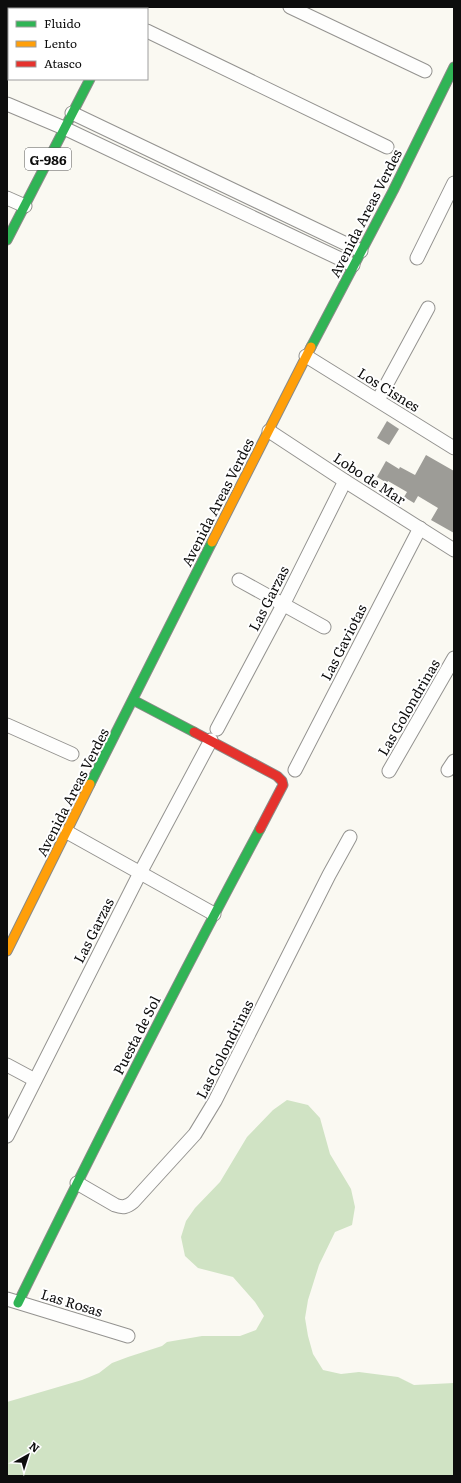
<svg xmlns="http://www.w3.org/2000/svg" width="461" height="1483" font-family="Literata,serif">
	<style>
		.forest { fill: #d0e3c4 }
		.building { fill: #9d9c97 }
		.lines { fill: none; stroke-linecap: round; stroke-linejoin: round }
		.street-casing { stroke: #949390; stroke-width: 15 }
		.fast-casing { stroke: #8a8a87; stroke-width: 11 }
		.slow-casing { stroke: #8a8a87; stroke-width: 11 }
		.jam-casing { stroke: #8a8a87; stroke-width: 11 }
		.street { stroke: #fefefd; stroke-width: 13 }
		.fast { stroke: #30b455; stroke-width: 9 }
		.slow { stroke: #ff9f0a; stroke-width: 9 }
		.jam { stroke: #e5322d; stroke-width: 9 }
		.labels { text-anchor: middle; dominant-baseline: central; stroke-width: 4; stroke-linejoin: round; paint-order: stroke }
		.shield { fill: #fff; stroke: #565656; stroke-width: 1 }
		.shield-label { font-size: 13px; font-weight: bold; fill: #0d0d0d }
		.street-label { font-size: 14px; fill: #0d0d0d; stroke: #fff }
	</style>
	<rect width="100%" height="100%" fill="#faf9f2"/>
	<path class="forest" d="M287 1100 308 1105 320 1118 330 1154 351 1189 355 1207 352 1225 335 1232 319 1265 308 1300 305 1318 308 1336 313 1354 323 1370 341 1374 359 1372 398 1377 414 1385 454 1383V1476H7V1402L82 1380 99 1373 112 1363 128 1357 162 1346 167 1342 202 1336H240L256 1330 264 1316 255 1302 233 1277 198 1268 185 1256 181 1237 186 1221 195 1208 220 1182 247 1137 273 1110Z"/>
	<g class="building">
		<path d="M387 421 399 429 389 445 377 438Z"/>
		<path d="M426 455 454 471V533L431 520 438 508 418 496 414 503 404 497 407 492 388 481 387 483 377 477 386 461 399 469 400 467 415 475Z"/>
	</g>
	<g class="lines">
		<defs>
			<g id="street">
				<path d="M290 7 425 71"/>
				<path d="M7 9 9 10"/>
				<path d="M147 31 387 147"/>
				<path d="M7 104 64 128 353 265"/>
				<path d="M72 113 361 251"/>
				<path d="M7 198 25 206"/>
				<path d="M417 258 454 183"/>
				<path d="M306 356 454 448"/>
				<path d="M378 400 428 308"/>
				<path d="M269 431 345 481 454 550"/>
				<path d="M239 580 324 627"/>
				<path d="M7 725 72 754"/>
				<path d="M217 729 283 605 345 481"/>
				<path d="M295 770 420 528"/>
				<path d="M448 770 454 761"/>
				<path d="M389 771 454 658"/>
				<path d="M67 832 214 914"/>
				<path d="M7 1065 35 1080"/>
				<path d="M7 1136 140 873 211 740"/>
				<path d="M77 1183 115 1205C123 1208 127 1207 133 1202L195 1134 215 1101 329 875 350 837"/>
				<path d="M7 1299 128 1336"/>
			</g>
			<g id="fast">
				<path d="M7 240 90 79"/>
				<path d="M311 347 393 191 454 67"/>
				<path d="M133 700 194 732"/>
				<path d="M90 784 212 542"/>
				<path d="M18 1303C96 1144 176 985 260 829"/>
			</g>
			<g id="slow">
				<path d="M125 9 126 7"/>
				<path d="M212 542 311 347"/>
				<path d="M7 951 90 784"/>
			</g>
			<path id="jam" d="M194 732 277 776 282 781 283 785 260 829"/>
		</defs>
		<use href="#street" class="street-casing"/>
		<use href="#fast" class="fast-casing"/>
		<use href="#slow" class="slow-casing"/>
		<use href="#jam" class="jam-casing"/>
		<use href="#street" class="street"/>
		<use href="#fast" class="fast"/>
		<use href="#slow" class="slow"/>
		<use href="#jam" class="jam"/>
	</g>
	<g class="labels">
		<rect class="shield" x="25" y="148" width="46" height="22" rx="3"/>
		<g class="shield-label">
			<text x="48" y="159">G-986</text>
		</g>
		<g class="street-label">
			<text transform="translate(365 213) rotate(-63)">Avenida Areas Verdes</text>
			<text transform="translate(389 389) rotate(32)">Los Cisnes</text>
			<text transform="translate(370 478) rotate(33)">Lobo de Mar</text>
			<text transform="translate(217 502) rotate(-63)">Avenida Areas Verdes</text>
			<text transform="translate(268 598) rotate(-63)">Las Garzas</text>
			<text transform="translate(343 642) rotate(-63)">Las Gaviotas</text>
			<text transform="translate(408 707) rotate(-60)">Las Golondrinas</text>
			<text transform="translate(72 792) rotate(-63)">Avenida Areas Verdes</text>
			<text transform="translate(93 930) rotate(-63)">Las Garzas</text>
			<text transform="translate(136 1035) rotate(-63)">Puesta de Sol</text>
			<text transform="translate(224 1049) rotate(-63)">Las Golondrinas</text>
			<text transform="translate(72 1302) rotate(17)">Las Rosas</text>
		</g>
	</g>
	<rect width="461" height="1483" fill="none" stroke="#0d0d0d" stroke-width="16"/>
	<rect x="8" y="8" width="140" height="72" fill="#ffffff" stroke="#9e9e9e"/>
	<rect x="16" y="21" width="20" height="6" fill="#30b455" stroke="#9e9e9e"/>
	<text x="44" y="28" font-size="12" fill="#0d0d0d">Fluido</text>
	<rect x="16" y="41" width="20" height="6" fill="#ff9f0a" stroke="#9e9e9e"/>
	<text x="44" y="48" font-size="12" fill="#0d0d0d">Lento</text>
	<rect x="16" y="61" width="20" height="6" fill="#e5322d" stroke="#9e9e9e"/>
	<text x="44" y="68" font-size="12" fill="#0d0d0d">Atasco</text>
	<g transform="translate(28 1455) rotate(39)" stroke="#ffffff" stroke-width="3" paint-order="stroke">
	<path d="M0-3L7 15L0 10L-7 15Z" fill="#0d0d0d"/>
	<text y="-6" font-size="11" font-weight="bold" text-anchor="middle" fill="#0d0d0d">N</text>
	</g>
</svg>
